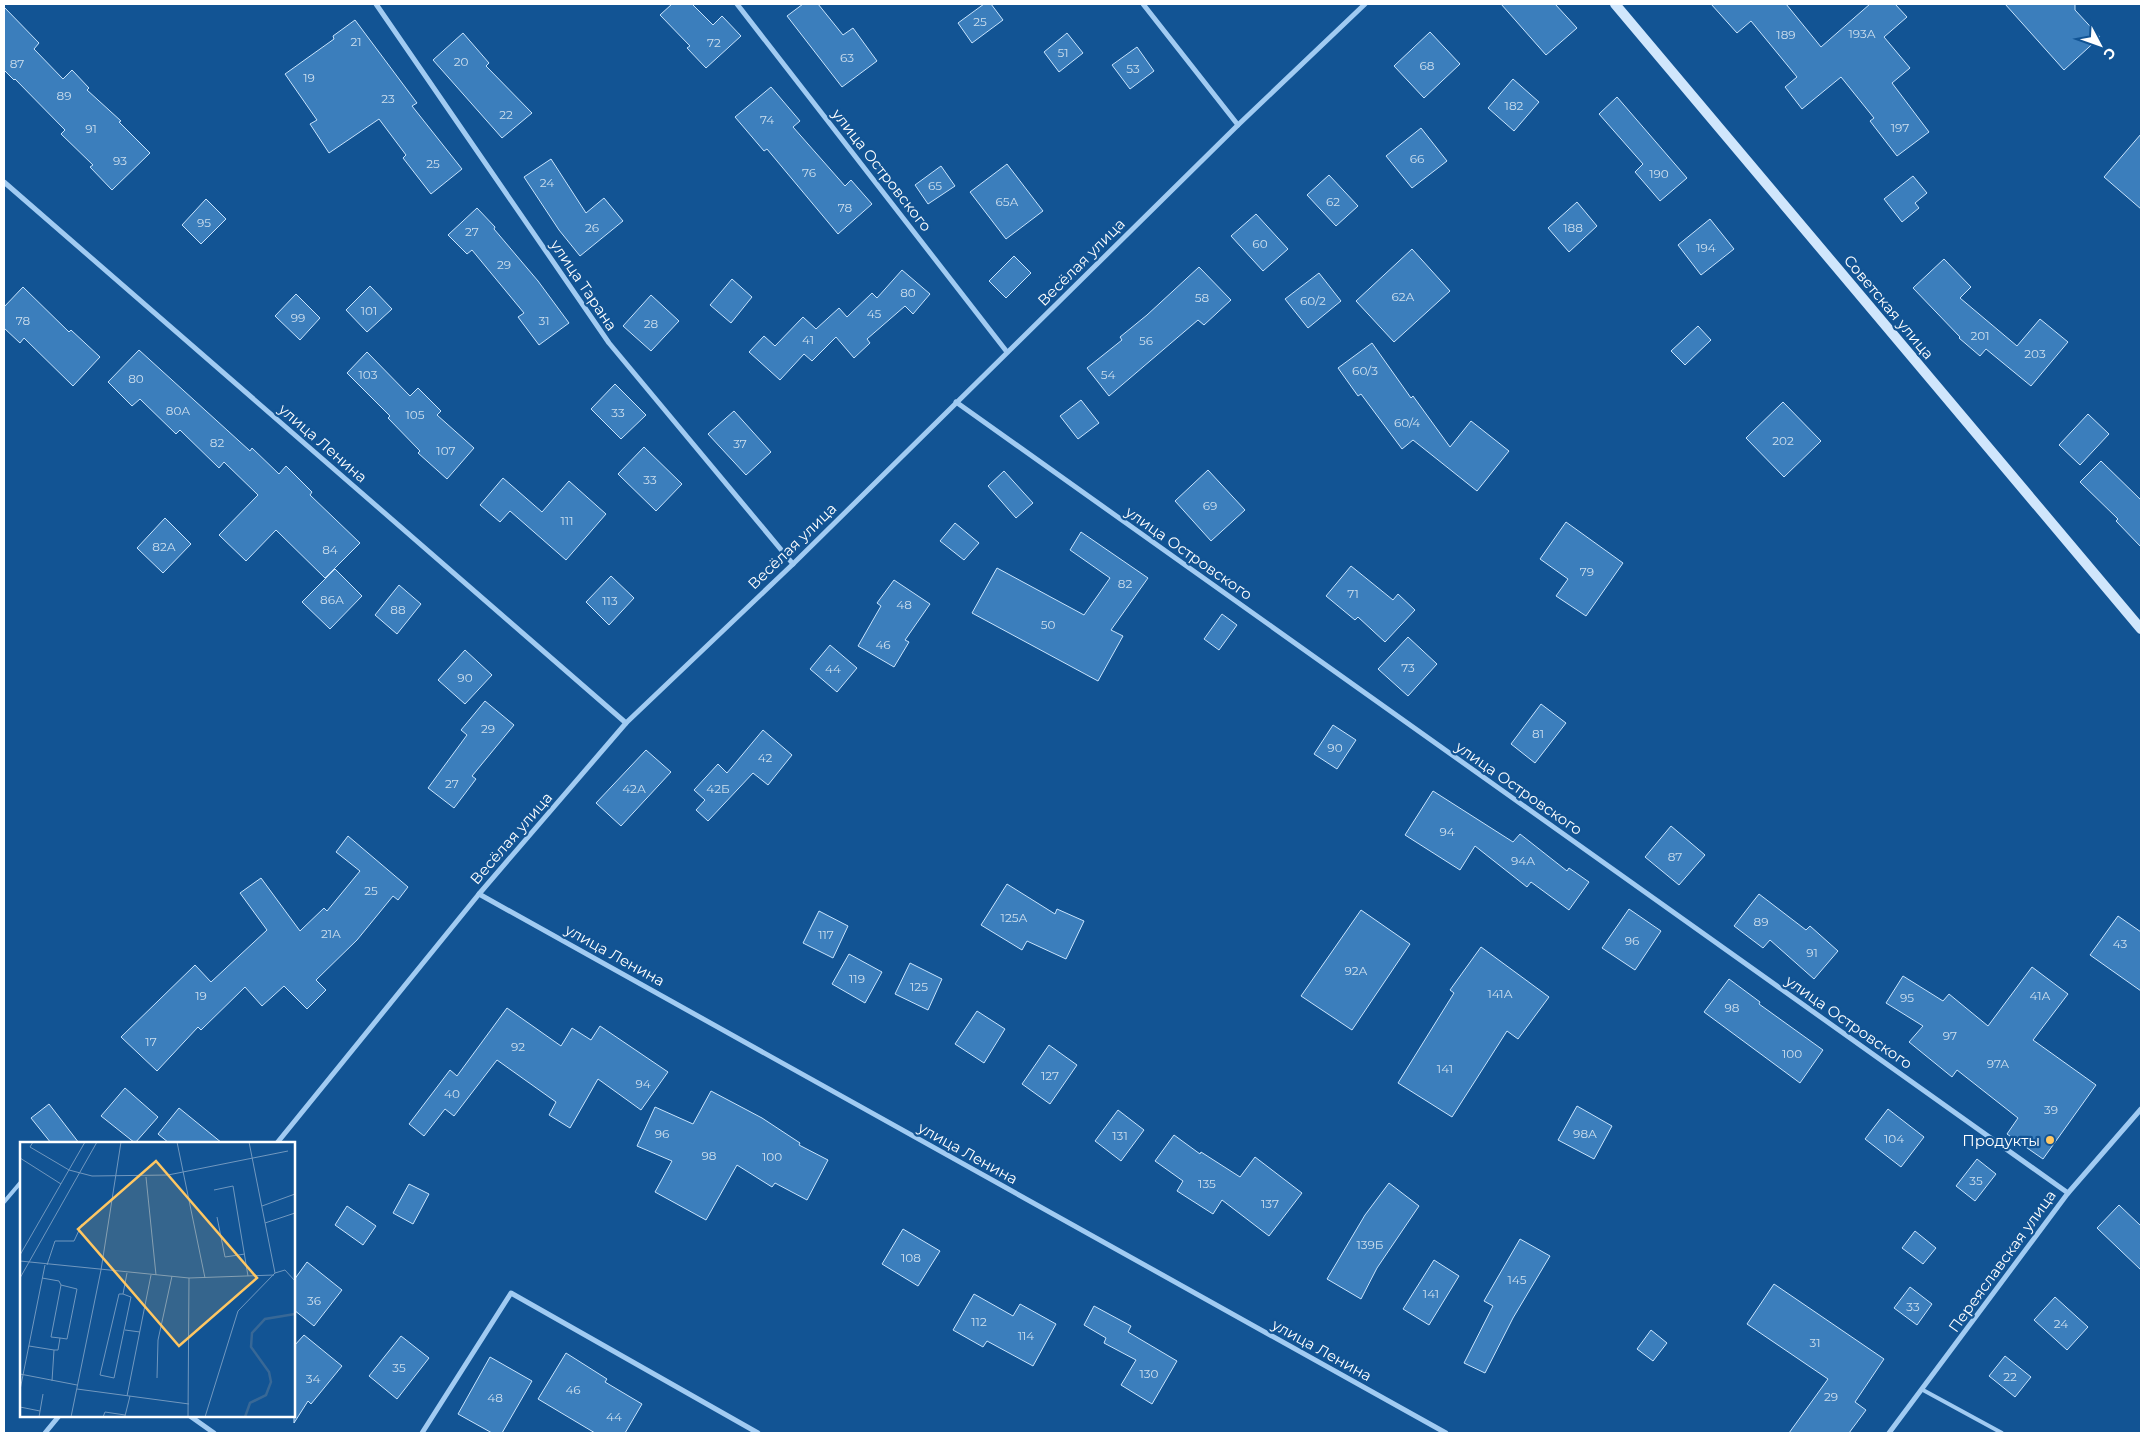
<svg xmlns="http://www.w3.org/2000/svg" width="2145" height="1437" font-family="Montserrat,sans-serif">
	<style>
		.building { fill: #3b7ebc; stroke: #c8e4fd }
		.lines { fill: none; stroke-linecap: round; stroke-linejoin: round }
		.service { stroke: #a1cbf2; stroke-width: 4 }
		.minor { stroke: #a1cbf2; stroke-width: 5 }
		.secondary { stroke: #d0e6fc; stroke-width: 10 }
		.poi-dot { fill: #ffc762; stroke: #125494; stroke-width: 2 }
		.labels { text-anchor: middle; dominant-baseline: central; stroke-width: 4.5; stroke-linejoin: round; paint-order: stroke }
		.number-label { font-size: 12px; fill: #cedfee }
		.street-label { font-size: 15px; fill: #fff; stroke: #125494 }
		.poi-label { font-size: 15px; fill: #fff; stroke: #125494; text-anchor: end }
		.inset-river { fill: none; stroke: #386896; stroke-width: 2.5 }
		.inset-road { fill: none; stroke: #7198bf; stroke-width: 1 }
		.view { fill: #ffc762; fill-opacity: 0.15; stroke: #ffc762; stroke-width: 2.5 }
		.inset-edge { fill: none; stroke: #fff; stroke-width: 2.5 }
	</style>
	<rect width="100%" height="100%" fill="#125494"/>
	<g class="building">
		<path d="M672 4H692L713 25 722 16 741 36 706 68 687 48 690 46 660 15Z"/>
		<path d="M803 4H818L843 35 853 28 877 61 842 87 787 16Z"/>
		<path d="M984 4H991L1003 20 972 43 958 23Z"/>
		<path d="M1501 4H1555L1577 28 1546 55Z"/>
		<path d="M1711 4H1786L1821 47 1870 4H1895L1907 17 1884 37 1910 68 1892 83 1929 132 1897 156 1870 121 1874 118 1841 77 1802 109 1785 87 1797 77 1751 21 1737 33Z"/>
		<path d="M2005 4H2075V10L2100 37 2064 70Z"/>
		<path d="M4 7 39 43 34 49 63 79 72 70 89 88 87 90 121 121 119 122 150 153 112 190 90 167 93 165 61 134 65 130 15 79 14 80 4 70Z"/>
		<path d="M355 20 417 103 412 106 462 169 431 194 403 158 406 155 379 119 329 153 310 124 317 120 285 74 334 39 333 36Z"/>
		<path d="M1430 32 1460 64 1424 98 1394 66Z"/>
		<path d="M463 33 489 63 486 66 532 113 502 138 433 60Z"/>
		<path d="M1067 33 1083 53 1059 72 1044 52Z"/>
		<path d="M1137 47 1154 71 1130 89 1112 65Z"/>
		<path d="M1513 79 1539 102 1514 131 1488 108Z"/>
		<path d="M771 87 800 121 793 127 845 186 851 180 872 204 838 234 767 149 764 151 735 117Z"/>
		<path d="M1617 97 1687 178 1660 201 1635 172 1643 164 1599 114Z"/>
		<path d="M1421 128 1447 161 1412 188 1386 156Z"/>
		<path d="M2141 134V209L2104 177Z"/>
		<path d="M551 159 586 213 604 198 623 221 580 256 559 230 524 177Z"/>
		<path d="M1007 164 1043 211 1006 239 970 192Z"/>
		<path d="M941 166 955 186 928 204 915 185Z"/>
		<path d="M1329 175 1358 206 1336 226 1307 195Z"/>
		<path d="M1913 176 1927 193 1915 203 1919 208 1902 222 1884 199Z"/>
		<path d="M206 199 226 219 201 244 182 225Z"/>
		<path d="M1577 202 1597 226 1569 252 1548 228Z"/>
		<path d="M477 208 495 227 494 229 538 281 569 323 539 345 518 317 524 313 472 250 467 254 448 235Z"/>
		<path d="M1256 214 1288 249 1263 271 1231 236Z"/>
		<path d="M1710 219 1734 249 1701 275 1678 245Z"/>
		<path d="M1412 249 1450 291 1394 342 1356 301Z"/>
		<path d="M1014 256 1031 273 1006 298 989 281Z"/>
		<path d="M1944 259 1971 287 1960 298 2017 346 2040 319 2068 342 2031 386 1986 349 1980 356 1959 338 1960 337 1913 288Z"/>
		<path d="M1199 267 1231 300 1204 325 1198 320 1109 396 1087 368 1122 340 1120 337 1147 315Z"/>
		<path d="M902 270 930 294 913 314 905 306 867 339 870 343 854 358 836 337 812 361 804 354 780 380 749 352 764 336 775 346 803 317 816 329 839 308 847 317 872 293 877 298Z"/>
		<path d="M1319 273 1341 301 1308 328 1285 299Z"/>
		<path d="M732 279 752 297 731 323 710 305Z"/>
		<path d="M370 286 392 309 367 332 346 310Z"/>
		<path d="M23 287 69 332 71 330 100 357 73 386 24 338 20 343 4 328V307Z"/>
		<path d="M296 294 320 318 300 340 275 316Z"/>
		<path d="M651 295 679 321 651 351 623 326Z"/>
		<path d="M1698 326 1711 340 1685 365 1671 351Z"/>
		<path d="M1372 343 1411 398 1413 396 1450 447 1471 421 1509 451 1477 491 1413 440 1402 449 1361 394 1358 396 1338 368Z"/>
		<path d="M139 350 250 451 252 448 279 474 286 466 312 492 310 495 360 543 325 578 276 530 246 561 219 535 258 495 224 462 219 468 180 430 176 434 140 399 132 406 108 382Z"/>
		<path d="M367 352 410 396 418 388 441 411 437 415 474 448 447 479 418 453 420 451 388 418 390 416 347 373Z"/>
		<path d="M615 384 646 415 621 439 591 409Z"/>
		<path d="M1081 400 1099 423 1078 439 1060 416Z"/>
		<path d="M1783 402 1821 441 1784 477 1746 438Z"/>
		<path d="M734 411 771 452 746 475 708 434Z"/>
		<path d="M2088 414 2109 434 2080 465 2059 445Z"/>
		<path d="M644 447 682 484 656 511 618 474Z"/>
		<path d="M2101 461 2141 500V547L2116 521 2118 519 2080 482Z"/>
		<path d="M1208 470 1245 510 1211 541 1175 501Z"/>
		<path d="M1004 471 1033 503 1016 518 988 486Z"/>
		<path d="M503 478 542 512 569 481 606 514 566 560 510 511 500 522 480 505Z"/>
		<path d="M165 518 191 544 163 573 137 548Z"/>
		<path d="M1566 522 1623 563 1586 616 1556 596 1568 579 1540 559Z"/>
		<path d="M955 523 979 543 964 560 940 541Z"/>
		<path d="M1081 532 1148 578 1111 630 1123 636 1098 681 972 613 997 568 1084 615 1110 578 1070 550Z"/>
		<path d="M1351 566 1393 600 1398 594 1415 610 1385 642 1358 617 1355 620 1326 596Z"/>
		<path d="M335 569 362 596 330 629 302 602Z"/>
		<path d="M611 576 634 598 609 625 586 602Z"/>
		<path d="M894 580 930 604 905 640 909 642 894 667 858 646 881 606 877 603Z"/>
		<path d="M399 585 421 604 397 634 375 615Z"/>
		<path d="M1222 614 1237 625 1219 650 1204 639Z"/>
		<path d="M1408 637 1437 664 1408 696 1378 669Z"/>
		<path d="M830 645 857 668 837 692 810 669Z"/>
		<path d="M465 650 492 675 465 704 438 680Z"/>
		<path d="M485 701 514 725 472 776 476 779 454 808 428 788 467 735 461 730Z"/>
		<path d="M1541 704 1566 723 1535 763 1511 744Z"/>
		<path d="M1333 725 1356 740 1337 769 1314 754Z"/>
		<path d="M763 730 792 755 768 785 753 773 708 821 696 810 705 800 694 790 718 764 727 773Z"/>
		<path d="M646 750 671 772 621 826 596 803Z"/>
		<path d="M1433 791 1513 842 1520 834 1567 871 1569 868 1589 882 1569 910 1531 882 1527 887 1475 846 1460 870 1405 835Z"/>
		<path d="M1671 826 1705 855 1679 885 1645 857Z"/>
		<path d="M348 836 408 887 398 900 393 896 357 940 316 980 326 990 307 1009 284 986 262 1006 245 987 201 1030 198 1027 157 1071 121 1037 195 965 211 982 267 930 240 893 261 878 300 931 324 908 327 911 360 871 336 852Z"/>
		<path d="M1007 884 1055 914 1057 909 1084 921 1066 959 1027 941 1022 950 981 925Z"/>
		<path d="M1759 894 1806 930 1810 926 1838 951 1814 979 1770 940 1763 948 1734 926Z"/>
		<path d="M1629 909 1661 931 1635 970 1602 948Z"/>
		<path d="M1361 910 1410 944 1352 1030 1301 996Z"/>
		<path d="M819 911 848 926 833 958 803 943Z"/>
		<path d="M2118 916 2141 932V991L2090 955Z"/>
		<path d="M1481 947 1549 997 1518 1039 1507 1031 1452 1117 1398 1083 1454 993 1450 990Z"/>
		<path d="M849 954 882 972 865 1003 832 984Z"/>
		<path d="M910 963 942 979 928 1010 895 994Z"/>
		<path d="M2032 967 2068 994 2033 1040 2096 1085 2043 1159 2007 1134 2018 1118 1957 1070 1952 1077 1909 1042 1923 1026 1886 1003 1903 976 1943 1001 1949 994 1988 1026Z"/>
		<path d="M1729 979 1760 1002 1759 1004 1823 1050 1800 1083 1704 1012Z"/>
		<path d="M507 1008 561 1046 572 1028 591 1040 600 1026 668 1072 641 1110 598 1079 570 1128 549 1115 556 1102 497 1060 454 1116 445 1109 424 1136 409 1124 450 1070 457 1076Z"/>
		<path d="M977 1011 1005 1029 984 1063 955 1044Z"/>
		<path d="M1049 1045 1077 1065 1050 1104 1022 1084Z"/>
		<path d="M125 1088 158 1117 135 1143 101 1116Z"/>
		<path d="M711 1091 762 1118 800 1143 799 1145 828 1160 807 1200 775 1183 772 1187 737 1165 706 1220 655 1192 672 1161 637 1146 655 1107 693 1124Z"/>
		<path d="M49 1104 79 1143H51L31 1118Z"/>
		<path d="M1577 1106 1612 1126 1594 1159 1558 1140Z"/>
		<path d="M179 1108 222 1143H169L158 1134Z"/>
		<path d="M1888 1109 1924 1137 1901 1167 1865 1139Z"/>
		<path d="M1118 1110 1144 1130 1121 1161 1095 1141Z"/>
		<path d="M1174 1135 1200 1154 1201 1152 1240 1177 1255 1157 1302 1193 1269 1236 1222 1200 1213 1214 1177 1191 1183 1181 1155 1161Z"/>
		<path d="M1977 1159 1996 1174 1975 1201 1956 1186Z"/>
		<path d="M1389 1183 1419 1206 1377 1268 1361 1299 1327 1279 1365 1215Z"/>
		<path d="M409 1184 429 1194 413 1224 393 1213Z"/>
		<path d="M2119 1205 2141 1226V1270L2097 1228Z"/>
		<path d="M347 1206 376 1226 363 1245 335 1225Z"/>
		<path d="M903 1229 940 1251 918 1286 882 1264Z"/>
		<path d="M1915 1231 1936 1248 1923 1264 1902 1248Z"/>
		<path d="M1520 1239 1550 1256 1513 1318 1485 1373 1464 1363 1493 1306 1484 1301Z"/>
		<path d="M1434 1260 1459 1276 1429 1325 1403 1309Z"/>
		<path d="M307 1262 342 1290 314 1326 294 1310V1280Z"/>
		<path d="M1774 1284 1884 1359 1855 1402 1866 1410 1849 1433H1789L1828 1379 1747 1324Z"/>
		<path d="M1910 1287 1932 1304 1917 1325 1894 1308Z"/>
		<path d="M974 1294 1013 1316 1020 1304 1056 1324 1033 1366 987 1341 983 1347 953 1330Z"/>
		<path d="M2055 1297 2088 1327 2067 1350 2034 1320Z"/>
		<path d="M1094 1306 1131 1326 1128 1332 1177 1361 1152 1404 1121 1385 1136 1360 1104 1343 1106 1338 1084 1325Z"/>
		<path d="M1651 1330 1667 1343 1653 1361 1637 1349Z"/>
		<path d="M304 1335 342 1366 311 1404 308 1401 294 1423V1346Z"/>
		<path d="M401 1336 429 1358 397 1399 369 1376Z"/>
		<path d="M566 1353 607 1379 605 1382 642 1404 625 1433H595L538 1399Z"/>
		<path d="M2005 1356 2031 1377 2015 1397 1989 1376Z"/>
		<path d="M490 1357 532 1381 502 1433H492L458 1414Z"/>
	</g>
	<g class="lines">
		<g class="service">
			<path d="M4 1202 21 1182"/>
			<path d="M1923 1390 2002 1433"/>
		</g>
		<g class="minor">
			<path d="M376 4 609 343 793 564"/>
			<path d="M737 4 1007 352"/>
			<path d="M1143 4 1238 125"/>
			<path d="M4 182 626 723"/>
			<path d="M956 402 2068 1193"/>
			<path d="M479 894 1446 1433"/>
			<path d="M277 1143 479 894 626 723 793 564 1238 125 1365 4"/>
			<path d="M190 1416 214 1433"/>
			<path d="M45 1433 59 1416"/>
			<path d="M422 1433 511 1293 758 1433"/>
			<path d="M1889 1433 2068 1193 2141 1109"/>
		</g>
		<path class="secondary" d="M1615 4 2141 629"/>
	</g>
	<circle class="poi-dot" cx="2050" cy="1140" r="5"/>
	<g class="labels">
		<g class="number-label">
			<text x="980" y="21">25</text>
			<text x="1862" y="33">193А</text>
			<text x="1786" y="34">189</text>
			<text x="356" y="41">21</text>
			<text x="714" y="42">72</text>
			<text x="1063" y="52">51</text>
			<text x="847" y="57">63</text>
			<text x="461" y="61">20</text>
			<text x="17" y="63">87</text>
			<text x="1427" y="65">68</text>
			<text x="1133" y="68">53</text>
			<text x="309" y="77">19</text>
			<text x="64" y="95">89</text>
			<text x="388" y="98">23</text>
			<text x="1514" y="105">182</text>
			<text x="506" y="114">22</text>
			<text x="767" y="119">74</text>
			<text x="1900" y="127">197</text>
			<text x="91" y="128">91</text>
			<text x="1417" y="158">66</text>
			<text x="120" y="160">93</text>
			<text x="433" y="163">25</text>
			<text x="809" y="172">76</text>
			<text x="1659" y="173">190</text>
			<text x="547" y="182">24</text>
			<text x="935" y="185">65</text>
			<text x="1007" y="201">65А</text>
			<text x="1333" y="201">62</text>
			<text x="845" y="207">78</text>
			<text x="204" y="222">95</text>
			<text x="592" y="227">26</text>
			<text x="1573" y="227">188</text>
			<text x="472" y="231">27</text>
			<text x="1260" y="243">60</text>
			<text x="1706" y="247">194</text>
			<text x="504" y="264">29</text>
			<text x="908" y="292">80</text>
			<text x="1403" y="296">62А</text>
			<text x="1202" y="297">58</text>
			<text x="1313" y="300">60/2</text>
			<text x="369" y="310">101</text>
			<text x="874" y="313">45</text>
			<text x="298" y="317">99</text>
			<text x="23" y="320">78</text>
			<text x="544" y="320">31</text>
			<text x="651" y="323">28</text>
			<text x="1980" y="335">201</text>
			<text x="808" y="339">41</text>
			<text x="1146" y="340">56</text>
			<text x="2035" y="353">203</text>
			<text x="1365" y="370">60/3</text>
			<text x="368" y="374">103</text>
			<text x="1108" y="374">54</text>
			<text x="136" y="378">80</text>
			<text x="178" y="410">80А</text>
			<text x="618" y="412">33</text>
			<text x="415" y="414">105</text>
			<text x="1407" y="422">60/4</text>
			<text x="1783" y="440">202</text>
			<text x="217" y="442">82</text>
			<text x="740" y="443">37</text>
			<text x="446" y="450">107</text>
			<text x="650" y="479">33</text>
			<text x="1210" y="505">69</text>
			<text x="567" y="520">111</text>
			<text x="164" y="546">82А</text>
			<text x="330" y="549">84</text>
			<text x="1587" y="571">79</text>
			<text x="1125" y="583">82</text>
			<text x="1353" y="593">71</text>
			<text x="332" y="599">86А</text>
			<text x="610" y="600">113</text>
			<text x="904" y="604">48</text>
			<text x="398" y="609">88</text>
			<text x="1048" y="624">50</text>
			<text x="883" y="644">46</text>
			<text x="1408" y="667">73</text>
			<text x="833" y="668">44</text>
			<text x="465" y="677">90</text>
			<text x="488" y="728">29</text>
			<text x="1538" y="733">81</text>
			<text x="1335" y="747">90</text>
			<text x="765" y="757">42</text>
			<text x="452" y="783">27</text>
			<text x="634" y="788">42А</text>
			<text x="718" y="788">42Б</text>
			<text x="1447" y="831">94</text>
			<text x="1675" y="856">87</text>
			<text x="1523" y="860">94А</text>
			<text x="371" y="890">25</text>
			<text x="1014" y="917">125А</text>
			<text x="1761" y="921">89</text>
			<text x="331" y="933">21А</text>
			<text x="826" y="934">117</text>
			<text x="1632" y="940">96</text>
			<text x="2120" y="943">43</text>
			<text x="1812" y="952">91</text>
			<text x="1356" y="970">92А</text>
			<text x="857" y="978">119</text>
			<text x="919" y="986">125</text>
			<text x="1500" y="993">141А</text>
			<text x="201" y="995">19</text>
			<text x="2040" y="995">41А</text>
			<text x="1907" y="997">95</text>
			<text x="1732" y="1007">98</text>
			<text x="1950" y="1035">97</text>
			<text x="151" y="1041">17</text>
			<text x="518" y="1046">92</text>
			<text x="1792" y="1053">100</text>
			<text x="1998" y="1063">97А</text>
			<text x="1445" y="1068">141</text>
			<text x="1050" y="1075">127</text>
			<text x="643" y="1083">94</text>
			<text x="452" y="1093">40</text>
			<text x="2051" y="1109">39</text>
			<text x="662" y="1133">96</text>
			<text x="1585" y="1133">98А</text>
			<text x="1120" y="1135">131</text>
			<text x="1894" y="1138">104</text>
			<text x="709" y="1155">98</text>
			<text x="772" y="1156">100</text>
			<text x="1976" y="1180">35</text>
			<text x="1207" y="1183">135</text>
			<text x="1270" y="1203">137</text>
			<text x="1370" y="1244">139Б</text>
			<text x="911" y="1257">108</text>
			<text x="1517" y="1279">145</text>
			<text x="1431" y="1293">141</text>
			<text x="314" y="1300">36</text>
			<text x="1913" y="1306">33</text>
			<text x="979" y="1321">112</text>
			<text x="2061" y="1323">24</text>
			<text x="1026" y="1335">114</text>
			<text x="1815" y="1342">31</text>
			<text x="399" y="1367">35</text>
			<text x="1149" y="1373">130</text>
			<text x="2010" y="1376">22</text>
			<text x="313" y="1378">34</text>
			<text x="573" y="1389">46</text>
			<text x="1831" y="1396">29</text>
			<text x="495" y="1397">48</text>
			<text x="614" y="1416">44</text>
		</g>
		<g class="street-label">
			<text transform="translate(882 170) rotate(52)">улица Островского</text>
			<text transform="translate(1081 262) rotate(-45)">Весёлая улица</text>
			<text transform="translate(584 285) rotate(56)">улица Тарана</text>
			<text transform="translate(1889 307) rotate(50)">Советская улица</text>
			<text transform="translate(323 443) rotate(41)">улица Ленина</text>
			<text transform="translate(792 546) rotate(-44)">Весёлая улица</text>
			<text transform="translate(1189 553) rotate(35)">улица Островского</text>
			<text transform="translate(1519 788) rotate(35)">улица Островского</text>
			<text transform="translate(511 838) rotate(-49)">Весёлая улица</text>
			<text transform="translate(615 955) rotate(29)">улица Ленина</text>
			<text transform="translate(1849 1022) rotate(35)">улица Островского</text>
			<text transform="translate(968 1153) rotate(29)">улица Ленина</text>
			<text transform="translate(2002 1261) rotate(-54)">Переяславская улица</text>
			<text transform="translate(1322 1350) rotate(29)">улица Ленина</text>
		</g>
		<g class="poi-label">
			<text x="2040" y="1140">Продукты</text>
		</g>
	</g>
	<g transform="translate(20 1142)">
		<rect width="275" height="275" fill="#125494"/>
		<path class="inset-river" d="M225 275 230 261 246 253 251 240 249 230 231 205 232 191 245 177 275 172"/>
		<path class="inset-road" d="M13 0 10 5 49 28 72 34 148 33 268 9M157 0 185 136M0 16 41 42M126 35 136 133M194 48 213 44 228 134M242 64 275 52M197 75 205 115 225 112M245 81 275 71M0 113 65 0M0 119 169 136 254 133M27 123 35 99H54L62 82M255 131 265 128 275 139M0 136 77 0M22 136 39 139 41 143M103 152 111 155 94 236 80 233 99 152H103L107 131M105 188 120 190M40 196 31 195 41 143M9 204 34 208M0 232 57 243M137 236 138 198 152 134M32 239 34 208H38L40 196 47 197 57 147 41 143M57 247 169 262M0 248 25 123M107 254 131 133M0 265 20 269M105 274 110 254M19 275 23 252M51 275 81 128 101 0M83 275 85 270 105 273M168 275 169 136M185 275 218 169 255 131 229 0"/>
		<path class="view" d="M136 19 237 136 159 204 58 87Z"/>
		<rect width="275" height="275" class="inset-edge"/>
	</g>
	<rect width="2145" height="1437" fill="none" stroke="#ffffff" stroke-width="10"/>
	<g transform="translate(2100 45) rotate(131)" stroke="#125494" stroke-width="4" paint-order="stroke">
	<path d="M0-4L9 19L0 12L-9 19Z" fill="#ffffff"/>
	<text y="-8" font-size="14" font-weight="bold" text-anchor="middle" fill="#ffffff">С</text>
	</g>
</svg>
